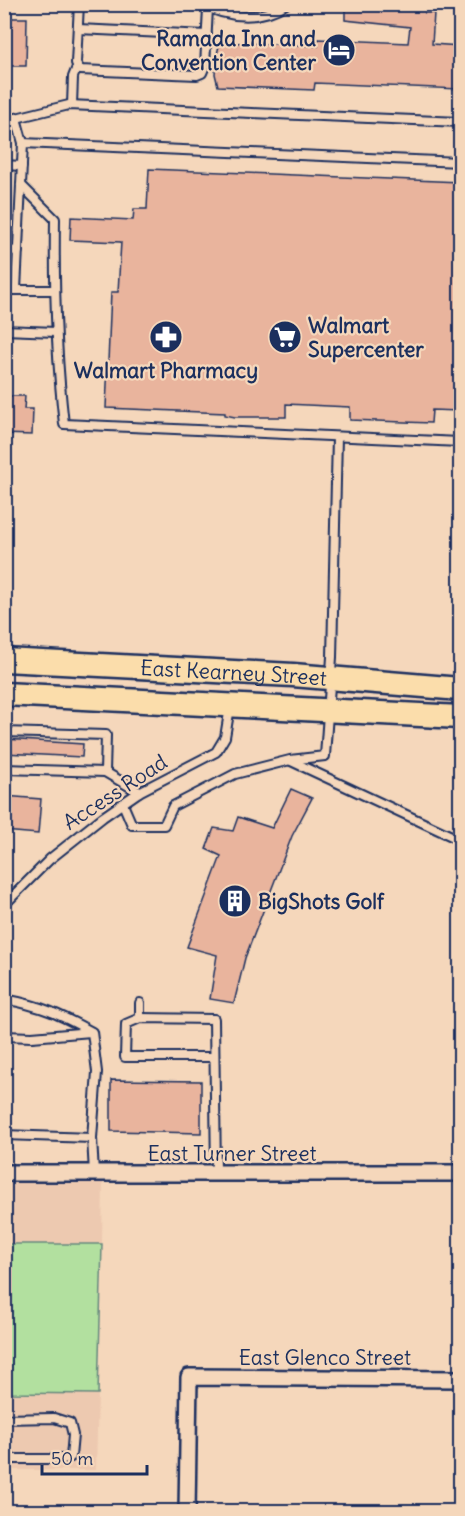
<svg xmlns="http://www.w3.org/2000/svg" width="465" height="1516" font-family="Delius,sans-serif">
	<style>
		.built { fill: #edc9b0 }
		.green { fill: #b2e09f; stroke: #66887e; stroke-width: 1.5 }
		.building { fill: #e9b49d; stroke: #1b2f5e; stroke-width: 1.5 }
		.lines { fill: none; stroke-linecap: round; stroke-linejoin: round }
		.service-casing { stroke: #1b2f5e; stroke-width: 12 }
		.minor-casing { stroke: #1b2f5e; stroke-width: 20 }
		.primary-casing { stroke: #1b2f5e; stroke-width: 27 }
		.service { stroke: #f5d7bb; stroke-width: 8 }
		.minor { stroke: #f5d7bb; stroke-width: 15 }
		.primary { stroke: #fbddab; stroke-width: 22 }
		.labels { text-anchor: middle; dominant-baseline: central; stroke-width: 4.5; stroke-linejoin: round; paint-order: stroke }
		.poi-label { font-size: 21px; font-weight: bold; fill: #1b2f5e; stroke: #f5d7bb; text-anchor: start }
		.street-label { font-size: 21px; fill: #1b2f5e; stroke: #f5d7bb }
	</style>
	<rect width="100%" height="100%" fill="#f5d7bb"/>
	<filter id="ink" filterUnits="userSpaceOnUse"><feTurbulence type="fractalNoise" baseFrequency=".0167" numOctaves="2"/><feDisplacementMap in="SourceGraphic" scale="12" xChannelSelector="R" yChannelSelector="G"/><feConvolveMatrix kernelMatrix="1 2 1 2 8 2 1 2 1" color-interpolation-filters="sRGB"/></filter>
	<g filter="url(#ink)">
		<path class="built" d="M4 1180H103L102 1244 9 1245 6 1393 98 1394 96 1470H7L6 1512 4 1511Z"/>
		<path class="green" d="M9 1244H102L98 1394 6 1393Z"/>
		<g class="building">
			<path d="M345 4H425V13H434L432 44 460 46V89L315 83 314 90 218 86 215 74 217 54 220 42 318 46V39L408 43 410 27 345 20Z"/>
			<path d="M4 18H27L26 66H4Z"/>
			<path d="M149 169 460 182V411L432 410 431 423 350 420V407L286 404V417H235L225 415V413L106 408 111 292H118L121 242 70 240 71 217 133 220 134 209H147Z"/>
			<path d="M4 396H25L24 409H33L32 435 4 434Z"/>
			<path d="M4 739 83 744 82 757 4 753Z"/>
			<path d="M291 789 312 798 292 836 245 958 234 1003 210 999 217 955 187 947 221 856 206 849 214 828 233 831 238 817 272 828Z"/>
			<path d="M4 796 41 799 38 834 4 831Z"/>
			<path d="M111 1080 201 1081V1133L111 1131Z"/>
		</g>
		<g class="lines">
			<defs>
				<g id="service">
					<path d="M79 4 76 63 80 70 197 75 202 73 205 66 208 8"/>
					<path d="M200 4C228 18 260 21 286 4"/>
					<path d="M78 29 207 35"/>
					<path d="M72 105 73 77 77 67"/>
					<path d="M4 118H16L69 105 460 122"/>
					<path d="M16 118 23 143 16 290"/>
					<path d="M23 143 460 162"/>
					<path d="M4 165 22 166"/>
					<path d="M21 185 55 219C54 288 56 355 64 424L460 442"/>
					<path d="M4 250 18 251"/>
					<path d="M4 290H54"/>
					<path d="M4 330 56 332"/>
					<path d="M4 732 106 735 105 772"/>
					<path d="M291 761 460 840"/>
					<path d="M4 769 105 772 139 792"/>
					<path d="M123 804 132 825H164L173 806 235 774 290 760 325 756 332 657 337 437"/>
					<path d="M4 905 50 859 103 817 139 792 216 752 225 737 230 707"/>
					<path d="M4 999C42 1006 59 1014 92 1032L97 1072 92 1138"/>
					<path d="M140 1003V1018"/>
					<path d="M4 1036 32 1037 91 1032"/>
					<path d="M214 1057H125L126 1024 140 1018 214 1019 216 1174"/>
					<path d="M4 1135 92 1138 94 1173"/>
					<path d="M4 1419 54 1418 70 1423 73 1435 71 1457 64 1459H4"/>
				</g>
				<g id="minor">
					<path d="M4 1173H460"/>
					<path d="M187 1512 189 1377 460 1379"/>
				</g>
				<g id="primary">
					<path id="s1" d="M4 660 293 675 460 689"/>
					<path d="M4 694 460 717"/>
				</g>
			</defs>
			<use href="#service" class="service-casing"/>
			<use href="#minor" class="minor-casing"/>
			<use href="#primary" class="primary-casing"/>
			<use href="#service" class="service"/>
			<use href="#minor" class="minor"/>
			<use href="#primary" class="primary"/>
		</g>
	</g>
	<defs>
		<symbol id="hotel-disc" viewBox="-11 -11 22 22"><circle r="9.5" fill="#1b2f5e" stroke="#f5d7bb"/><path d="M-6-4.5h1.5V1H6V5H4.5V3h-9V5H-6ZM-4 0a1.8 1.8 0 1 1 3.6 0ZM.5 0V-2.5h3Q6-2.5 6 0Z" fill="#fff"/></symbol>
		<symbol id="pharmacy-disc" viewBox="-11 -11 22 22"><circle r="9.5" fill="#1b2f5e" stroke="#f5d7bb"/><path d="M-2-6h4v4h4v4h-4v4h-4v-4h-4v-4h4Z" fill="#fff"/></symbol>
		<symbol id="supermarket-disc" viewBox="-11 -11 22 22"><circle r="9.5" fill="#1b2f5e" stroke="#f5d7bb"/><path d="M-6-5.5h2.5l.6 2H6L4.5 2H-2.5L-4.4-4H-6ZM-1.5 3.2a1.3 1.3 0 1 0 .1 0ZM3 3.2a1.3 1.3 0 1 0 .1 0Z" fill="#fff"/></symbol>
		<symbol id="building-disc" viewBox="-11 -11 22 22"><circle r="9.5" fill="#1b2f5e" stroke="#f5d7bb"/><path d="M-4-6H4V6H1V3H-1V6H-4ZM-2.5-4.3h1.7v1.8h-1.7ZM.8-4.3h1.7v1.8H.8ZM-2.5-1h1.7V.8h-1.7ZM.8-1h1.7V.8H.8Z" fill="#fff"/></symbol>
	</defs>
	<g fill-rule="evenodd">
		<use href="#hotel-disc" x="320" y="31" width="38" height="38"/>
		<use href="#pharmacy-disc" x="147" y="318" width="38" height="38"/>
		<use href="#supermarket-disc" x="266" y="318" width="38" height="38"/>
		<use href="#building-disc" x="216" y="882" width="38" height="38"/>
	</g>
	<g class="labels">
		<g class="poi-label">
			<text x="316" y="38" text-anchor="end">Ramada Inn and<tspan x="316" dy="24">Convention Center</tspan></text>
			<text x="308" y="325">Walmart<tspan x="308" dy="24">Supercenter</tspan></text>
			<text x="166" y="370" text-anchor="middle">Walmart Pharmacy</text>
			<text x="258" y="901">BigShots Golf</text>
		</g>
		<g class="street-label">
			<text stroke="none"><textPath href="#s1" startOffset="230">East Kearney Street</textPath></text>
			<text transform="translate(115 792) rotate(-33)">Access Road</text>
			<text x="232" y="1153">East Turner Street</text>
			<text x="325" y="1357">East Glenco Street</text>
		</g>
	</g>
	<rect width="465" height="1516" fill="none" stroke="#f5d7bb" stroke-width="24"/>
	<rect x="12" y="12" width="441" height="1492" fill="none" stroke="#1b2f5e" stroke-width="2" filter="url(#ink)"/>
	<path d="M42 1465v9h105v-9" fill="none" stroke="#1b2f5e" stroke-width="3"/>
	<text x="51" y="1465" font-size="18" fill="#1b2f5e" stroke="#f5d7bb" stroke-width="4.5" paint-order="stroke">50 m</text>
</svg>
